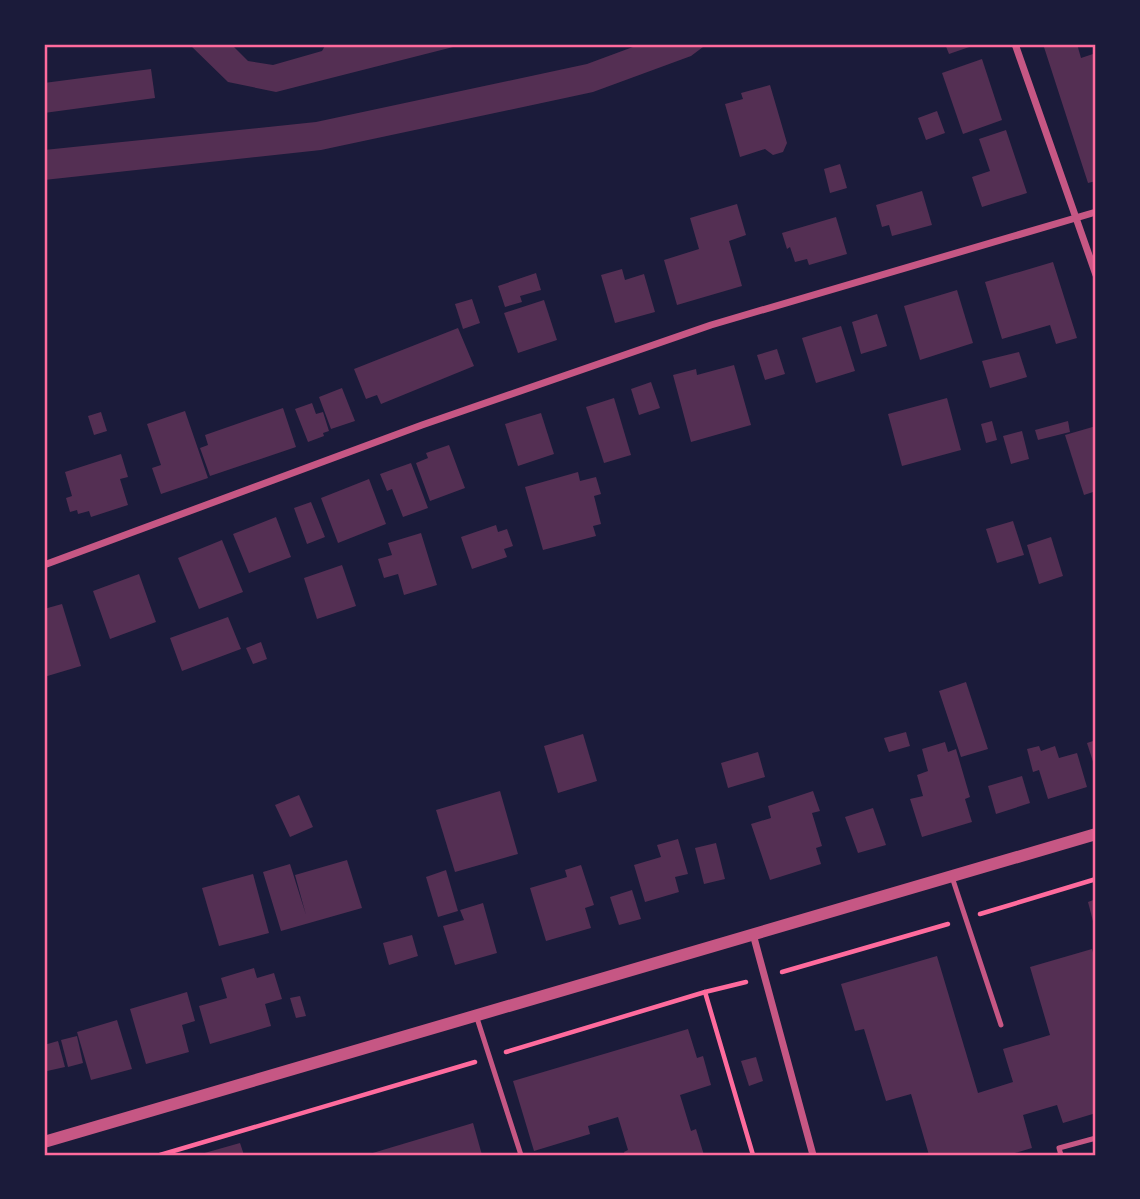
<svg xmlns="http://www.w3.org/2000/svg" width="1140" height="1199" font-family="Rubik,sans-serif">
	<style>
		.building { fill: #542f53 }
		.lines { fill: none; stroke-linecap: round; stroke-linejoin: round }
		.path { stroke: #ff6b9d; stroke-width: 4.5 }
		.service { stroke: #c65784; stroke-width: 5 }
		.minor { stroke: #c65784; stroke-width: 7 }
		.tertiary { stroke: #c65784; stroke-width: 12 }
		.neatline { fill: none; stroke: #ff6b9d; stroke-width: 2.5 }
	</style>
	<rect width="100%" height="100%" fill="#1b1b3a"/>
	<g class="building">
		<path d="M189 44H231L248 61 273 65 322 51 326 44 461 45 276 92 228 82Z"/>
		<path d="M641 44H707L691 56 593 92 321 150 44 180V150L316 122 587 64Z"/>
		<path d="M945 44H978L949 54Z"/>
		<path d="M1043 44H1077L1081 58 1096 53V181L1088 183Z"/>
		<path d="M982 59 1002 120 963 134 942 73Z"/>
		<path d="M151 69 155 98 44 113V83Z"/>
		<path d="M770 85 787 143 783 152 773 155 765 149 740 157 725 104 743 99 741 93Z"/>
		<path d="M937 111 945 133 926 140 918 118Z"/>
		<path d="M1006 130 1027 193 982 207 972 177 990 171 979 139Z"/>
		<path d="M840 164 847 188 830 193 824 169Z"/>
		<path d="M922 191 932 225 892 236 889 225 882 227 876 205Z"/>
		<path d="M737 204 746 235 729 241 742 286 677 305 664 260 699 249 690 218Z"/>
		<path d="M836 217 847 254 809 265 807 259 795 262 790 247 787 249 782 233Z"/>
		<path d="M1053 262 1077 338 1056 344 1050 325 1002 339 985 282Z"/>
		<path d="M622 269 625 280 644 274 655 312 615 323 601 275Z"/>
		<path d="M536 273 541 290 520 296 522 302 505 307 498 286Z"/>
		<path d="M957 290 973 343 920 360 904 306Z"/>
		<path d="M472 299 480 323 463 329 455 304Z"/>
		<path d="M544 300 557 340 518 353 504 313Z"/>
		<path d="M877 314 887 346 861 354 852 322Z"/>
		<path d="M841 326 855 371 816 383 802 338Z"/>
		<path d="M458 328 474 366 381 404 377 395 366 399 354 369Z"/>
		<path d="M777 349 785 374 765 380 757 355Z"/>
		<path d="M1019 352 1027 377 990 388 982 361Z"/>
		<path d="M734 365 751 425 691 442 673 375 696 369 697 375Z"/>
		<path d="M651 382 660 408 639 415 631 389Z"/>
		<path d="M342 388 355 421 331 429 319 397Z"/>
		<path d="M614 398 631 455 604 463 586 407Z"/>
		<path d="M947 398 961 450 902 466 888 414Z"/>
		<path d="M312 403 316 414 323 412 329 431 323 433 324 436 308 442 295 409Z"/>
		<path d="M283 408 296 447 210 476 200 448 208 445 205 435Z"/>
		<path d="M185 411 208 478 161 494 152 468 161 465 147 424Z"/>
		<path d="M101 412 107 431 94 435 88 416Z"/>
		<path d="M541 413 554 454 518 466 505 424Z"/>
		<path d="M992 421 997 440 986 443 981 424Z"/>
		<path d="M1068 421 1070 432 1038 440 1035 430Z"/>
		<path d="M1096 426V491L1084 495 1065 435Z"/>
		<path d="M1022 431 1029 459 1011 464 1003 436Z"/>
		<path d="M449 445 465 488 430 501 416 463 428 458 426 453Z"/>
		<path d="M121 454 128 477 120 479 128 505 91 517 89 511 78 514 77 510 70 512 66 498 72 496 65 472Z"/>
		<path d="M411 463 428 508 403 517 392 489 387 491 380 474Z"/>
		<path d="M578 472 580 481 596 477 601 494 594 496 601 524 593 526 596 536 543 550 525 487Z"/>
		<path d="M369 479 386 524 338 543 321 498Z"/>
		<path d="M311 502 325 537 307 544 294 508Z"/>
		<path d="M276 517 291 557 249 573 233 534Z"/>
		<path d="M1013 521 1024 555 997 563 986 529Z"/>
		<path d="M496 525 498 532 507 529 513 546 504 549 507 557 472 569 461 537Z"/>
		<path d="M421 533 437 585 404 595 398 574 384 578 378 559 392 555 388 543Z"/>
		<path d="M1051 537 1063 576 1039 584 1027 545Z"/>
		<path d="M222 540 243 592 199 609 178 558Z"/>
		<path d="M342 565 356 606 317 619 304 578Z"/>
		<path d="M139 574 156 622 110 639 93 591Z"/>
		<path d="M62 604 81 666 44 677V609Z"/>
		<path d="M228 617 241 649 182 671 170 638Z"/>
		<path d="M261 642 267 659 253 664 246 648Z"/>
		<path d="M966 682 988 749 961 757 939 691Z"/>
		<path d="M906 732 910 746 889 752 884 738Z"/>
		<path d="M583 734 597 781 558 793 544 746Z"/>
		<path d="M1096 740V771L1087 743Z"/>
		<path d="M945 742 948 752 956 749 970 797 965 799 972 822 922 837 910 799 923 796 917 775 928 771 922 749Z"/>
		<path d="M1039 746 1041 751 1055 746 1059 758 1077 753 1087 787 1048 799 1039 770 1033 772 1027 749Z"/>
		<path d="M758 752 765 777 728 788 721 763Z"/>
		<path d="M1022 776 1030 803 996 814 988 786Z"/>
		<path d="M500 791 518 854 455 872 436 810Z"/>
		<path d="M813 791 820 811 812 813 822 846 816 848 821 864 770 880 751 824 771 818 768 806Z"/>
		<path d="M299 795 313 827 290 837 275 805Z"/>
		<path d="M873 808 886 845 858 853 845 817Z"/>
		<path d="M678 839 688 874 675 877 679 892 645 902 634 865 661 857 657 845Z"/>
		<path d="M716 843 725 879 704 884 695 848Z"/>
		<path d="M347 860 362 908 281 931 263 872 290 864 306 915 295 875Z"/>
		<path d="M581 865 594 905 585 908 591 928 546 941 530 888 567 877 565 870Z"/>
		<path d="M446 870 458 911 438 917 426 877Z"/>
		<path d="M253 874 269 933 219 946 202 888Z"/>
		<path d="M632 890 641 919 619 925 610 897Z"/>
		<path d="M1096 899V929H1095L1088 902Z"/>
		<path d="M483 903 497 953 455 965 443 926 464 920 460 910Z"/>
		<path d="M412 935 418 956 389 965 383 943Z"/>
		<path d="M1092 949 1096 964V1113L1063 1123 1057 1105 1023 1115 1032 1148 1008 1155H939L938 1153 929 1155 911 1094 886 1101 864 1029 855 1031 841 984 937 956 978 1093 1013 1082 1003 1049 1050 1035 1030 967Z"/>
		<path d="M254 968 257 978 274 973 282 999 265 1004 271 1026 210 1044 199 1006 227 998 221 978Z"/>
		<path d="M187 992 195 1021 182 1025 189 1052 146 1064 130 1009Z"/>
		<path d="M300 996 306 1016 296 1018 290 998Z"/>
		<path d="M117 1020 132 1069 91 1080 77 1032Z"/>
		<path d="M688 1029 697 1058 703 1056 711 1085 680 1095 691 1131 696 1129 704 1155H625L624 1152 628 1150 618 1117 588 1126 590 1134 534 1151 513 1081Z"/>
		<path d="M77 1036 83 1063 68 1067 61 1040Z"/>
		<path d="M58 1041 65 1067 47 1071 44 1058V1045Z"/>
		<path d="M756 1057 763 1081 749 1086 741 1061Z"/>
		<path d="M473 1123 482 1155H366Z"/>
		<path d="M240 1143 244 1155H201V1154Z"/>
	</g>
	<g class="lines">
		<g class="path">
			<path d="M980 914 1096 879"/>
			<path d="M782 972 948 924"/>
			<path d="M705 992 753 1155"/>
			<path d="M506 1052 705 992 746 982"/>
			<path d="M160 1155 475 1062"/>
		</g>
		<g class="service">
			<path d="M952 877 1001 1025"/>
			<path d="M476 1015 521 1155"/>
			<path d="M1061 1155 1059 1148 1096 1138"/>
		</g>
		<g class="minor">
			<path d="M1015 44 1096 275"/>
			<path d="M44 565 422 425 711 325 1096 212"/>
			<path d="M753 934 813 1155"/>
		</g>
		<path class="tertiary" d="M44 1142 1096 834"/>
	</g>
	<rect width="1140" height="1199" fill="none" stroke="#1b1b3a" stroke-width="91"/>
	<rect x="46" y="46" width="1048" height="1108" class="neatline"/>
</svg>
